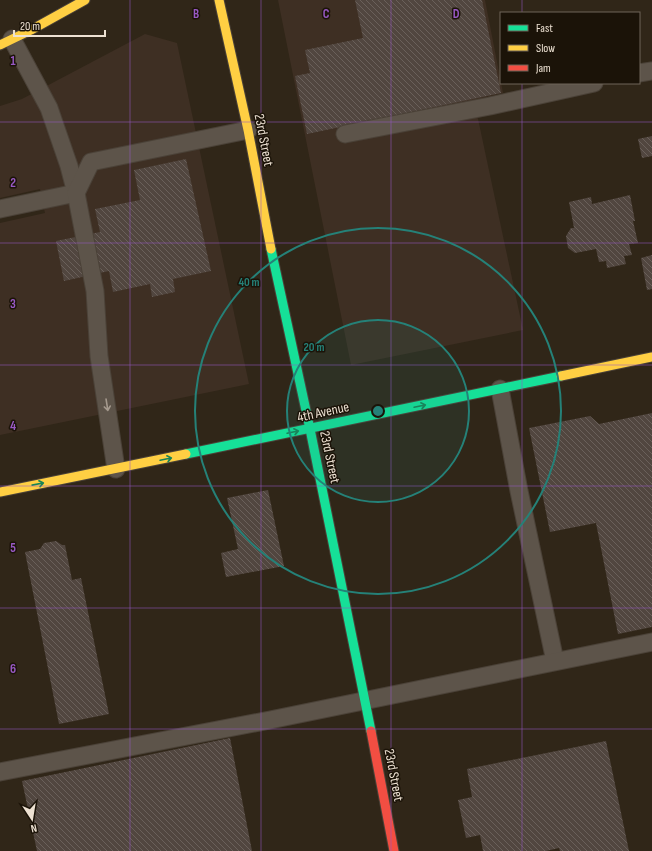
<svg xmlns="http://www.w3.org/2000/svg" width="652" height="851" font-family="'Sofia Sans Condensed',sans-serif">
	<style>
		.commercial { fill: #3e2f23 }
		.building { fill: url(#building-back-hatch) }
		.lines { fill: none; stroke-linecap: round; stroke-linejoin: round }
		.lane-casing { stroke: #4b4238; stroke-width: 19 }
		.fast-casing { stroke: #4b4238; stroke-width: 11 }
		.slow-casing { stroke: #4b4238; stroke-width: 11 }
		.jam-casing { stroke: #4b4238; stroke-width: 11 }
		.lane { stroke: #5d544a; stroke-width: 17 }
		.fast { stroke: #16e098; stroke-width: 9 }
		.slow { stroke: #ffcf43; stroke-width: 9 }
		.jam { stroke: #f24e42; stroke-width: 9 }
		.oneway { stroke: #a59a8e }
		.oneway2 { stroke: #188457 }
		.grid { fill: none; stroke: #9859c4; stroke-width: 1; stroke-opacity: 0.55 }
		.ring { fill: none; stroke: #258178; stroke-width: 2 }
		.labels { text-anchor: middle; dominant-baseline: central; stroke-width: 3; stroke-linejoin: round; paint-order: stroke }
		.street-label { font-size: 14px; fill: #ede1d2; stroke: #1b1308 }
		.grid-label { font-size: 13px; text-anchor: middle; font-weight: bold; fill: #9859c4; stroke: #1b1308; stroke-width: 3; stroke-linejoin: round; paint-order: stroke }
		.centre { fill: #258178; stroke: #1b1308; stroke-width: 2 }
		.ring-label { font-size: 12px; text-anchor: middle; font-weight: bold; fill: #258178; stroke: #1b1308; stroke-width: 3; stroke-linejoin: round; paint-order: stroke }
	</style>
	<defs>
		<pattern id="building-back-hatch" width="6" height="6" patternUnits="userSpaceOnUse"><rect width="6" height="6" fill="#51463f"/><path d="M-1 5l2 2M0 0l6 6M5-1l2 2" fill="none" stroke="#6a605a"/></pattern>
	</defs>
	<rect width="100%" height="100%" fill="#302618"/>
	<g class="commercial">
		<path d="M278 0H485L503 93 474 100 523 330 351 365Z"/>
		<path d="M145 34 177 43 249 384 0 435V223L45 213 40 189 0 198V106L22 99Z"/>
	</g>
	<g class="building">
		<path d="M355 0H482L501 93 307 134 295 76 310 73 305 50 363 38Z"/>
		<path d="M652 136V156L642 158 638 139Z"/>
		<path d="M186 159 211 271 173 279 175 292 152 297 150 284 113 292 109 271 64 281 56 241 100 232 95 209 140 200 134 170Z"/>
		<path d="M630 195 635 221H633L638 243 629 244 632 255 624 256 626 264 607 268 606 261 599 262 596 249 575 253 568 248 566 236 571 228H574L569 202 591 197 592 204Z"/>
		<path d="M652 255V289L647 290 641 258Z"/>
		<path d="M652 413V627L618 634 596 523 550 532 529 428 590 416 599 424Z"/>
		<path d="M268 490 284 566 226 577 221 553 238 549 227 498Z"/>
		<path d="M56 541 62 545H65L72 580 81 578 109 714 59 724 25 552 40 549 44 543Z"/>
		<path d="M230 738 252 851H37L22 781Z"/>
		<path d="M606 741 629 851H560L559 848 546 851H483L480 835 466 838 458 800 472 797 467 769Z"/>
	</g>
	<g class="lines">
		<defs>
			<g id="lane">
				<path d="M639 73 652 71"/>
				<path d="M345 134 490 106 594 83"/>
				<path d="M0 209 76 193 69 166 49 108 12 39"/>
				<path d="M500 389 519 491 555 661"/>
				<path d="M116 469 99 356 95 291 76 193 91 162 248 130"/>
				<path d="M0 772 270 720 652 642"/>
			</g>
			<g id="fast">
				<path d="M271 249 310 429 371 731"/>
				<path d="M186 454 561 376"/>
			</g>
			<g id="slow">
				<path d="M219 0 248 130 271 249"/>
				<path d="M0 45 31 30 85 0"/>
				<path d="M561 376 652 357"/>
				<path d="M0 492 186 454"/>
			</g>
			<path id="jam" d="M371 731 394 851"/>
		</defs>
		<use href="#lane" class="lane-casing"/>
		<use href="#fast" class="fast-casing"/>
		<use href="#slow" class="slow-casing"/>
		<use href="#jam" class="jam-casing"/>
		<use href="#lane" class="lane"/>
		<use href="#fast" class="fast"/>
		<use href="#slow" class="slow"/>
		<use href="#jam" class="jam"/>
	</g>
	<defs><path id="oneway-shaft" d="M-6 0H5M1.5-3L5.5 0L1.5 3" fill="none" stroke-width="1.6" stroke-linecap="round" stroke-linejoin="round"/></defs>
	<use class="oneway" href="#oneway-shaft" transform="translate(107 405) rotate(81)"/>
	<g class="oneway2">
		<use href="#oneway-shaft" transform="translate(420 406) rotate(-12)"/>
		<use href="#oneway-shaft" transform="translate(293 432) rotate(-12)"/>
		<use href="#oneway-shaft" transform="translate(166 459) rotate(-12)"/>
		<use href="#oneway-shaft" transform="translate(38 484) rotate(-11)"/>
	</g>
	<path class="grid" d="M130 0V851M261 0V851M391 0V851M522 0V13M522 83V851M0 122H652M0 243H652M0 365H652M0 486H652M0 608H652M0 729H652"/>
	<circle cx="378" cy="411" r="91" fill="#258178" fill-opacity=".12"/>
	<g class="ring">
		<circle cx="378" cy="411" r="91"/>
		<circle cx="378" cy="411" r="183"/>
	</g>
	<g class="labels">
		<g class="street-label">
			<text transform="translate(264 140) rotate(79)">23rd Street</text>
			<text transform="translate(323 412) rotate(-12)">4th Avenue</text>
			<text transform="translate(330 457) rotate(78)">23rd Street</text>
			<text transform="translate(394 775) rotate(79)">23rd Street</text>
		</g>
	</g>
	<g class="grid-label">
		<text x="196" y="18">B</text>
		<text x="326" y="18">C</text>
		<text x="456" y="18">D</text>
		<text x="13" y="65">1</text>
		<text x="13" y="187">2</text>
		<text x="13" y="308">3</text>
		<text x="13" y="430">4</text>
		<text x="13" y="552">5</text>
		<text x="13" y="673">6</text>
	</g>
	<circle cx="378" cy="411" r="6" class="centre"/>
	<g class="ring-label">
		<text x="249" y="286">40 m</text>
		<text x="314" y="351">20 m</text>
	</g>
	<rect x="500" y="12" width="140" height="72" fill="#1b1308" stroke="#6f6559"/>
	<rect x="508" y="25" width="20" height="6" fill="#16e098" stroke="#6f6559"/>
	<text x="536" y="32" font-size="12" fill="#ede1d2">Fast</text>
	<rect x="508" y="45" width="20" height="6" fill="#ffcf43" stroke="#6f6559"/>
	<text x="536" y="52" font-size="12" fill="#ede1d2">Slow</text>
	<rect x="508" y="65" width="20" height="6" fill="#f24e42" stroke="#6f6559"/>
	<text x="536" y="72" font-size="12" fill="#ede1d2">Jam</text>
	<g transform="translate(32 819) rotate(168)" stroke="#1b1308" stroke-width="3" paint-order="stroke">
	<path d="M0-3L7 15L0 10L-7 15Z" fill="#ede1d2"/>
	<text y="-6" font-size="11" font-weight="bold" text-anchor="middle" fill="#ede1d2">N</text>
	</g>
	<path d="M14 30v6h91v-6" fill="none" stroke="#ede1d2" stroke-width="2"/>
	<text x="20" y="30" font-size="12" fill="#ede1d2" stroke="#1b1308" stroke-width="3" paint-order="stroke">20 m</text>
</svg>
